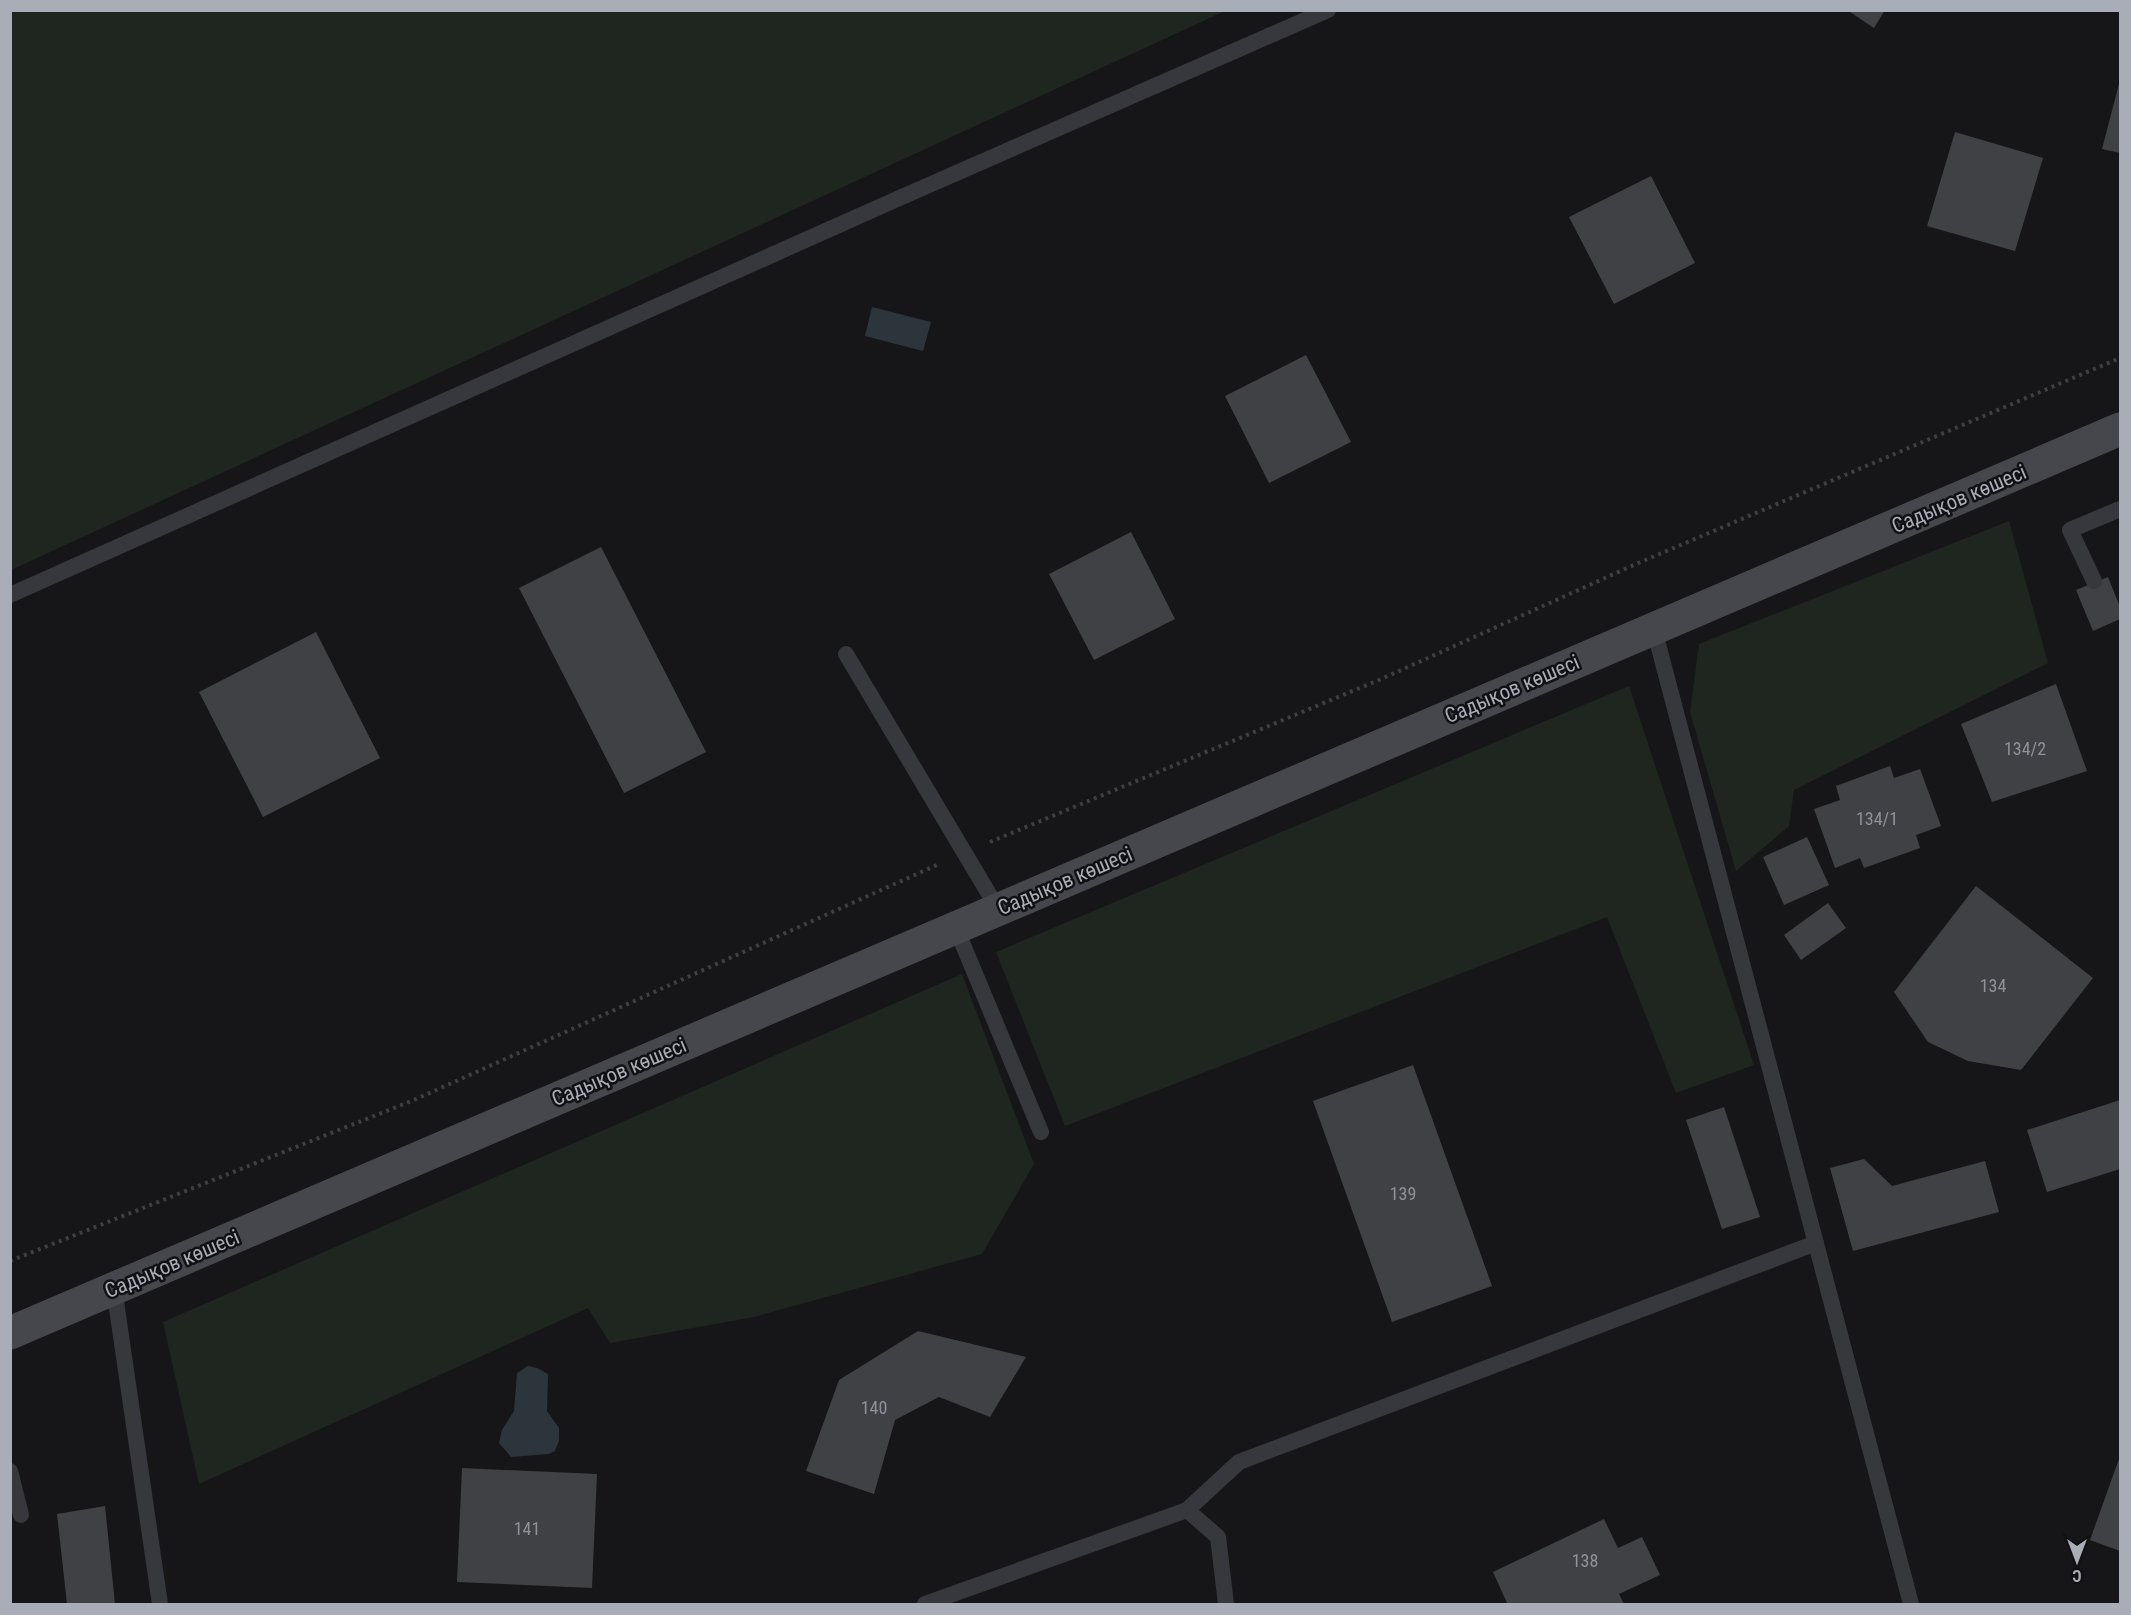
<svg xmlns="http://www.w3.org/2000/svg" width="2131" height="1615" font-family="'Roboto Condensed',sans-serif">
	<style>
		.green { fill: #1e261f }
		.water { fill: #2c353c }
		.building { fill: #404145 }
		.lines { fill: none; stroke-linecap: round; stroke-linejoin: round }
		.path { stroke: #3d3f44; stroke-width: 4; stroke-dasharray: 3 4.5; stroke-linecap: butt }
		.lane { stroke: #37383d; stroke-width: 16 }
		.secondary { stroke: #45474d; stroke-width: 33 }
		.labels { text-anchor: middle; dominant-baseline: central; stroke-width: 5; stroke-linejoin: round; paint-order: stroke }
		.number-label { font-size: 18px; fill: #8e929b }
		.street-label { font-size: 21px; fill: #a8adb8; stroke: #111113 }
	</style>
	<rect width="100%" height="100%" fill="#161618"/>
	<g class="green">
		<path d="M11 10H1225V11L11 570Z"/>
		<path d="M2009 521 2048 663 1794 790 1789 826 1736 871 1690 712 1699 644Z"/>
		<path d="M1629 686 1754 1065 1676 1093 1607 917 1065 1126 996 952Z"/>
		<path d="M962 974 1034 1164 982 1254 754 1317 610 1343 588 1308 199 1484 163 1322Z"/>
	</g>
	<g class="water">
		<path d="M872 307 931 322 923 351 865 336Z"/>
		<path d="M528 1366 537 1368 548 1374 547 1411 559 1428V1441L555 1451 549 1454 511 1457 499 1443 502 1430 514 1411 517 1373Z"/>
	</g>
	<g class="building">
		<path d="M1847 10H1885L1874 28Z"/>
		<path d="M2120 80V153L2102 149Z"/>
		<path d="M1955 132 2043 158 2015 251 1927 226Z"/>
		<path d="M1651 176 1695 263 1614 304 1569 217Z"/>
		<path d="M1306 355 1351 442 1269 483 1225 396Z"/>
		<path d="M1131 532 1175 619 1094 660 1049 574Z"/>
		<path d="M601 547 706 752 624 793 519 588Z"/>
		<path d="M2108 577 2120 607V619L2093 631 2076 590Z"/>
		<path d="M316 632 380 758 263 817 199 692Z"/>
		<path d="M2056 684 2087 771 1992 802 1961 724Z"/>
		<path d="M1890 766 1894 778 1920 769 1941 826 1916 835 1920 848 1864 868 1860 858 1835 868 1814 809 1840 800 1836 786Z"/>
		<path d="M1807 837 1829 885 1784 905 1763 857Z"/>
		<path d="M1976 886 2093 978 2021 1070 1968 1061 1928 1042 1894 992Z"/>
		<path d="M1828 903 1846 928 1801 960 1784 935Z"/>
		<path d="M1413 1065 1492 1286 1392 1322 1313 1101Z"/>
		<path d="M2120 1100V1169L2047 1192 2027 1130Z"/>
		<path d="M1724 1107 1760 1217 1722 1229 1686 1120Z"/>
		<path d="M1864 1159 1892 1186 1985 1161 1999 1212 1853 1251 1830 1168Z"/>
		<path d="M918 1331 1026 1357 990 1417 939 1397 895 1420 874 1494 806 1471 839 1380Z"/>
		<path d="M2120 1456V1551L2090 1540Z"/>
		<path d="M462 1468 597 1474 592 1588 457 1582Z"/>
		<path d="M105 1506 115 1604H67L57 1514Z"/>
		<path d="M1604 1519 1618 1548 1642 1537 1660 1575 1619 1594 1624 1604H1504L1507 1603 1493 1572Z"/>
	</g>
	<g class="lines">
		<g class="path">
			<path d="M990 842 1379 680 1636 564 2120 358"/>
			<path d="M10 1261 414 1100 939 864"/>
		</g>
		<g class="lane">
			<path d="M2094 581 2070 530 2120 509"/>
			<path d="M10 595 904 196 1328 10"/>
			<path d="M1654 629 1911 1604"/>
			<path d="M846 654 998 909"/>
			<path d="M956 928 1041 1132"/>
			<path d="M114 1288 160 1604"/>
			<path d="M10 1471 21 1515"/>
			<path d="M1187 1510 1239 1462 1816 1243"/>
			<path d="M925 1604 1187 1510 1218 1537 1226 1604"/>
		</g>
		<path class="secondary" d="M10 1333 2120 429"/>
	</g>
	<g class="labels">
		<g class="number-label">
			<text x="2025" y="748">134/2</text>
			<text x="1877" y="818">134/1</text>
			<text x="1993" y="985">134</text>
			<text x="1403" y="1193">139</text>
			<text x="874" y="1407">140</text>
			<text x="527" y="1528">141</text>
			<text x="1585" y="1560">138</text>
		</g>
		<g class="street-label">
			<text transform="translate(1959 499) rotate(-23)">Садықов көшесі</text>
			<text transform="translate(1512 689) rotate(-23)">Садықов көшесі</text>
			<text transform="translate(1065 881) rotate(-23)">Садықов көшесі</text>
			<text transform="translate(619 1072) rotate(-23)">Садықов көшесі</text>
			<text transform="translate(172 1264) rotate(-23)">Садықов көшесі</text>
		</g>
	</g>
	<rect width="2131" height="1615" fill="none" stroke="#a8adb8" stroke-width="24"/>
	<g transform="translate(2077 1561) rotate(180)" stroke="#111113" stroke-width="4.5" paint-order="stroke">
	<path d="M0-4.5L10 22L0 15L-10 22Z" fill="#a8adb8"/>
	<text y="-9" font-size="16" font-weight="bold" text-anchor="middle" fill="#a8adb8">С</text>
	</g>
</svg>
